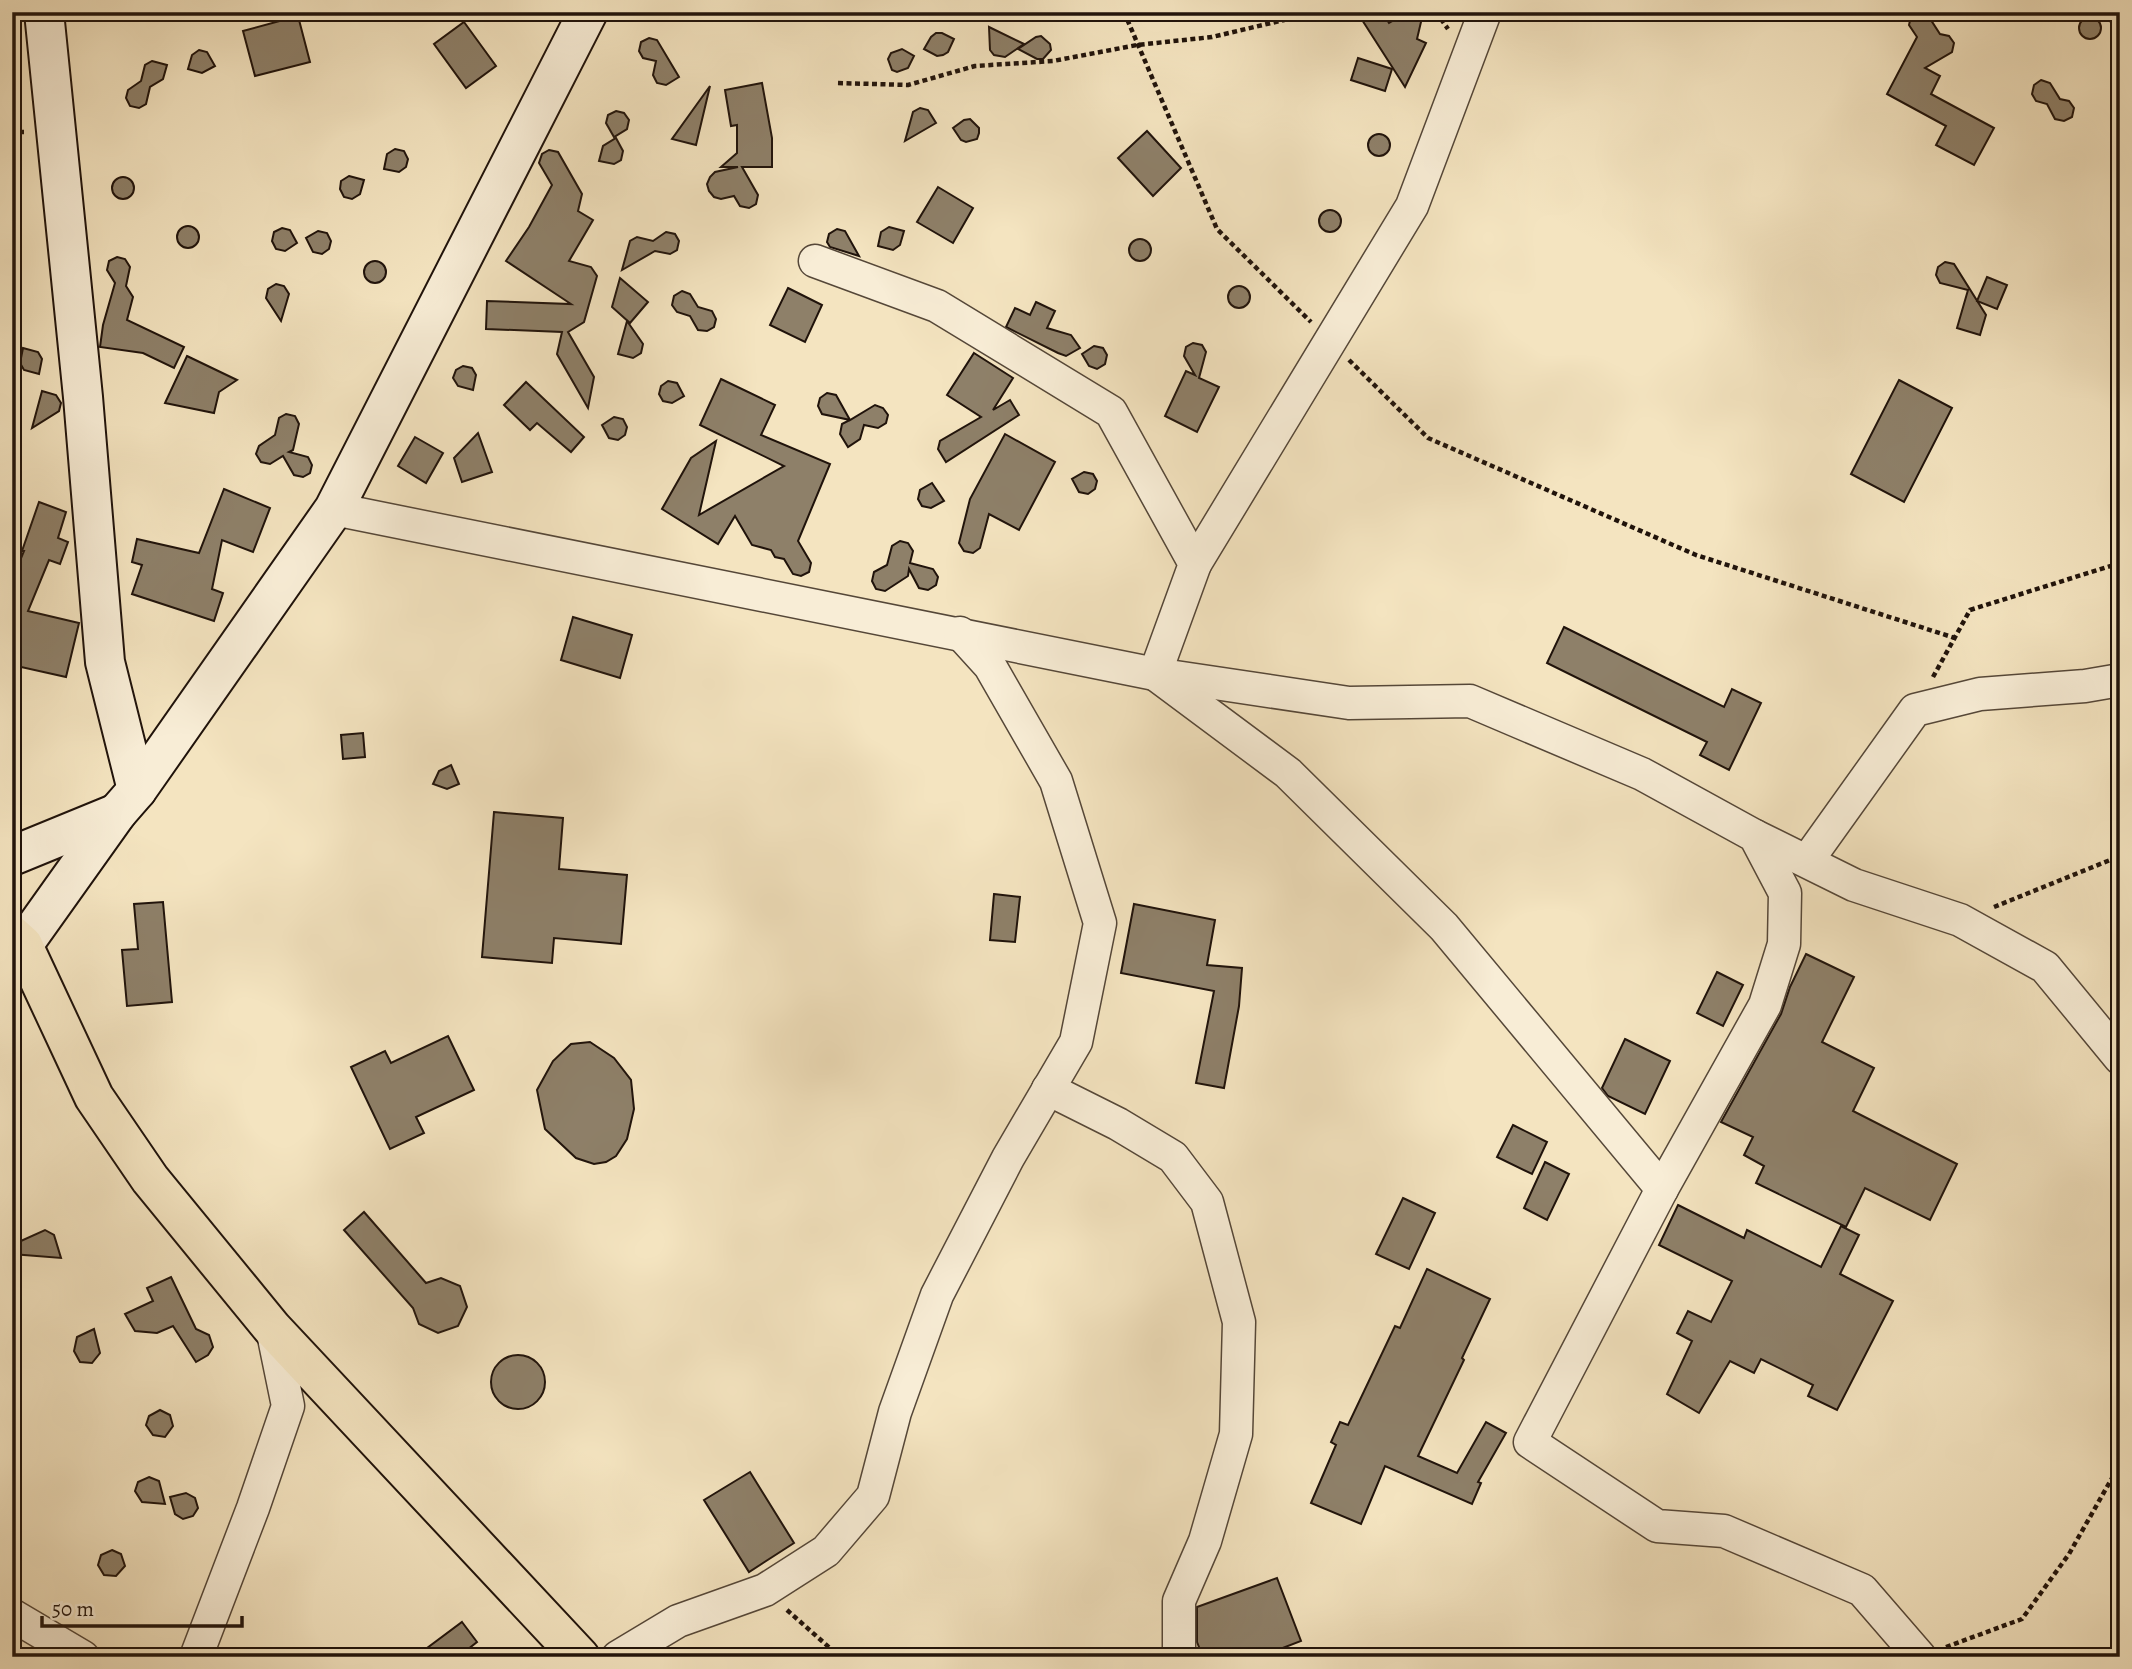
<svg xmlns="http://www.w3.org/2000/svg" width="2132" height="1669" font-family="Alegreya,serif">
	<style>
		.building { fill: #8e8069; stroke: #20130b; stroke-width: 2 }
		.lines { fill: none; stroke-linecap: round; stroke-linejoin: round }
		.street-casing { stroke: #554738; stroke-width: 35 }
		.secondary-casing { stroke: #20130b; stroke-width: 42 }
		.primary-casing { stroke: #20130b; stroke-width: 42 }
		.path { stroke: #20130b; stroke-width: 4.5; stroke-dasharray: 5 3.5; stroke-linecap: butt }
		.street { stroke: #f8edd6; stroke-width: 32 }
		.secondary { stroke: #f8edd6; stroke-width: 38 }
		.primary { stroke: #f4e4c0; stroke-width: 38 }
	</style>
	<rect width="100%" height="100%" fill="#f4e4c0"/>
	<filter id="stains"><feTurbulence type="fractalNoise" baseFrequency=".00286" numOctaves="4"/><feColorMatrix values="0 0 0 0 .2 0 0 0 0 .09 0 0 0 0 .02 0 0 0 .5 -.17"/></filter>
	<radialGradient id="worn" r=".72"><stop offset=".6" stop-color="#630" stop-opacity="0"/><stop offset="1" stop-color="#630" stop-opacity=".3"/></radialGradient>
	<g class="building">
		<path d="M1357 12H1382L1389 23 1408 12 1416 14 1421 22 1417 39 1426 43 1405 87Z"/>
		<path d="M1918 12 1927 14 1940 34 1949 36 1954 43 1952 52 1925 68 1940 76 1931 94 1994 128 1974 165 1936 145 1946 126 1887 94 1917 37 1909 25 1911 16Z"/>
		<path d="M298 16 310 62 255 76 243 31Z"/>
		<circle cx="2090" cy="28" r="11"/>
		<path d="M464 22 496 66 466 88 434 44Z"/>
		<path d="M989 27 1024 44 1005 57 994 55 990 50Z"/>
		<path d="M936 33H942L954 39 948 52 943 55 937 56 924 49 931 37Z"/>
		<path d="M1041 36 1050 44 1051 50 1043 59H1037L1018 49 1036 37Z"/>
		<path d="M649 38 657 40 679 77 666 85 657 83 653 75 656 61 643 58 639 51 641 42Z"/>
		<path d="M902 49 914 56 908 68 897 72 892 70 888 59 891 53Z"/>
		<path d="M199 50 207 52 215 66 202 73 188 69 192 55Z"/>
		<path d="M1358 58 1392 69 1385 91 1351 80Z"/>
		<path d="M152 61 167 65 163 79 150 87 146 104 139 108 130 106 126 98 128 90 141 81 145 65Z"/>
		<path d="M2041 80 2050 83 2060 99 2069 101 2074 108 2072 117 2064 121 2055 119 2047 104 2036 101 2032 94 2034 85Z"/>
		<path d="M762 83 772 138V167H742L758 195 756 204 749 208 740 206 734 196 721 199 714 197 709 191 707 184 710 177 715 172 738 167H721L737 153V125L731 126 725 90Z"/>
		<path d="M710 86 696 145 672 139Z"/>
		<path d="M920 108 928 110 936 123 905 141 913 112Z"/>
		<path d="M616 111 624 113 629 120 627 129 614 137 606 123 608 115Z"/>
		<path d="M970 119 979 128V133L977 139 966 142 961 140 953 128 964 120Z"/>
		<path d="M1147 131 1181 168 1153 196 1118 158Z"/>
		<circle cx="1379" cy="145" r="11"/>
		<path d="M616 138 623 151 621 160 614 164 599 161 603 146Z"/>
		<path d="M395 149 404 151 408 159 406 167 399 172 384 169 387 154Z"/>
		<path d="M549 150 558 152 582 194 578 211 593 220 569 261 591 267 597 276 584 322 568 332 594 377 588 408 557 354 562 332 486 329 487 301 571 304 506 261 529 227 552 185 539 163 542 154Z"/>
		<path d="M349 176 364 180 360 194 352 199 344 197 340 189 341 181Z"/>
		<circle cx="123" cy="188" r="11"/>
		<path d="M938 187 973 208 953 243 917 222Z"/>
		<circle cx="1330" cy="221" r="11"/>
		<circle cx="188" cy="237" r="11"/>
		<path d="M889 227 904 231 900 245 893 250 878 246 881 232Z"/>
		<path d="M282 228 290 230 297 243 285 251 276 249 272 241 274 232Z"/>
		<path d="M837 229 845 231 859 256 830 247 827 242 829 234Z"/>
		<path d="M318 231 327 233 331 241 329 249 322 254 313 252 306 238Z"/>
		<path d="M666 232 675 234 679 241 677 250 670 254 655 251 622 270 630 241 637 237 653 241Z"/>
		<circle cx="1140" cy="250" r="11"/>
		<path d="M117 257 125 259 130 267 126 286 133 297 127 320 184 347 174 368 143 353 100 347 103 325 115 283 107 270 109 261Z"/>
		<circle cx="375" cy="272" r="11"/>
		<path d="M1945 262 1954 264 1986 315 1980 335 1957 328 1968 290 1940 283 1936 275 1938 267Z"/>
		<path d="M1987 277 2007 285 1997 309 1977 301Z"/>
		<path d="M620 278 648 302 630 323 612 307Z"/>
		<path d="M276 284 284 286 289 294 281 321 266 298 268 289Z"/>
		<circle cx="1239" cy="297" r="11"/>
		<path d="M788 288 822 305 805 342 770 325Z"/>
		<path d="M682 291 690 294 698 307 712 311 716 319 714 327 707 331 698 330 690 316 677 312 672 305 674 296Z"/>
		<path d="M1036 302 1055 311 1047 328 1071 335 1080 348 1066 356 1058 353 1006 327 1015 308 1030 315Z"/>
		<path d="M627 321 643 344 641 353 633 358 618 354Z"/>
		<path d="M1193 343 1202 345 1206 352 1199 378 1219 387 1197 432 1165 416 1186 371 1195 375 1184 356 1186 347Z"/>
		<path d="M1094 346 1103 348 1107 355 1105 364 1097 369 1089 366 1082 354Z"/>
		<path d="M23 348 38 352 42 359 39 374 24 370 20 363Z"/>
		<path d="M974 353 1013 378 993 410 1010 400 1019 415 946 462 938 449 940 441 981 417 947 395Z"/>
		<path d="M187 356 237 380 219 392 214 413 165 403Z"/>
		<path d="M463 366 472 368 476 375 473 390 458 386 453 378 456 370Z"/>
		<path d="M721 379 775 405 761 435 830 464 798 541 811 563 809 572 801 576 793 574 784 559 775 557 771 550 752 545 735 516 718 544 662 509 691 458 716 441 699 515 784 466 700 425Z"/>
		<path d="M1899 380 1952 408 1904 502 1851 474Z"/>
		<path d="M668 381 677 383 684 396 672 403 663 401 659 394 661 386Z"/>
		<path d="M526 382 584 437 571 452 537 423 530 430 504 405Z"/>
		<path d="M42 391 56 395 61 403 59 411 32 428Z"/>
		<path d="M827 393 836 395 850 420 875 405 883 408 888 415 886 423 878 428 864 425 860 439 848 447 840 434 842 424 850 420 822 414 818 406 820 398Z"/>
		<path d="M286 414 295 416 299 424 293 450 289 452 308 457 312 465 310 473 303 477 294 475 283 456 270 464 261 462 256 454 259 446 275 435 279 418Z"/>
		<path d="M614 417 623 419 627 427 625 435 618 440 609 438 602 425Z"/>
		<path d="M478 433 492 472 462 482 454 458Z"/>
		<path d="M1005 434 1055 462 1019 530 989 514 980 548 973 553 964 551 959 543 970 499Z"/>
		<path d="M415 437 443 453 426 483 398 466Z"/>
		<path d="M1084 472 1093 474 1097 481 1095 489 1088 494 1079 492 1072 479Z"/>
		<path d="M932 483 944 501 931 508 922 506 918 499 920 490Z"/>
		<path d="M224 489 270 508 253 552 222 540 212 589 223 593 214 621 132 594 142 565 132 562 137 539 199 553Z"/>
		<path d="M39 502 66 512 58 538 68 542 60 564 49 560 28 611 79 623 66 677 12 665V580L24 551H22Z"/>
		<path d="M900 541 908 543 913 551 910 563 933 569 938 577 936 585 928 590 919 588 909 569 908 576 885 591 876 589 872 581 874 572 887 565 892 546Z"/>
		<path d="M573 617 632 635 620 678 561 660Z"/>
		<path d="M1564 627 1724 707 1732 689 1761 703 1729 770 1700 755 1707 742 1547 663Z"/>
		<path d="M363 733 365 757 343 759 341 735Z"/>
		<path d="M451 765 459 784 447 789 433 784 439 771Z"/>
		<path d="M494 812 563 818 559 869 627 875 621 944 554 938 552 963 482 957Z"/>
		<path d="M994 894 1020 897 1015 942 990 940Z"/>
		<path d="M163 902 172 1002 127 1006 122 950 138 949 134 904Z"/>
		<path d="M1134 904 1215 920 1207 965 1242 968 1239 1006 1224 1088 1196 1083 1214 991 1121 973Z"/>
		<path d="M1806 954 1854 977 1822 1042 1874 1068 1853 1111 1957 1164 1930 1220 1865 1188 1846 1227 1756 1183 1764 1166 1744 1155 1753 1137 1721 1122 1781 1014 1790 987Z"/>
		<path d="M1717 972 1743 985 1723 1026 1697 1013Z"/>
		<path d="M448 1036 474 1090 416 1117 424 1133 390 1149 351 1067 385 1051 391 1063Z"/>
		<path d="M1625 1039 1670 1061 1645 1114 1608 1096 1602 1088Z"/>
		<path d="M590 1042 614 1058 631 1080 634 1109 627 1139 616 1156 606 1162 594 1164 576 1158 545 1129 537 1090 553 1061 571 1044Z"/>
		<path d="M1513 1125 1547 1142 1532 1174 1497 1157Z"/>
		<path d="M1545 1162 1569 1174 1547 1220 1524 1208Z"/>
		<path d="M1403 1198 1435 1213 1409 1269 1376 1254Z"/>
		<path d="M1678 1205 1744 1238 1747 1230 1821 1267 1841 1226 1859 1235 1840 1274 1893 1301 1837 1410 1808 1396 1813 1385 1761 1359 1754 1373 1730 1361 1699 1413 1667 1394 1692 1341 1677 1333 1688 1311 1711 1322 1732 1281 1659 1245Z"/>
		<path d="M364 1212 426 1283 441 1278 460 1286 467 1307 458 1326 438 1333 419 1324 413 1308 344 1230Z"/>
		<path d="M45 1230 54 1235 61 1258 12 1254V1245Z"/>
		<path d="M1427 1269 1490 1299 1462 1358 1464 1360 1418 1456 1457 1473 1486 1422 1506 1433 1478 1482 1481 1483 1472 1504 1385 1466 1361 1524 1311 1503 1336 1445 1331 1442 1340 1422 1348 1425 1395 1326 1400 1328Z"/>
		<path d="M171 1277 196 1329 209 1335 213 1347 208 1355 196 1362 173 1326 157 1333 135 1331 125 1314 153 1301 147 1288Z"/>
		<path d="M94 1329 100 1353 92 1363 80 1362 74 1351 77 1337Z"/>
		<circle cx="518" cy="1382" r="27"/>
		<path d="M160 1410 170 1415 173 1426 165 1437 153 1435 146 1425 149 1416Z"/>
		<path d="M750 1472 794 1543 749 1572 704 1500Z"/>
		<path d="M149 1477 159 1481 165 1504 142 1502 135 1491 138 1482Z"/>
		<path d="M186 1493 195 1498 198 1508 193 1516 183 1519 175 1514 170 1497Z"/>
		<path d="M112 1550 121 1554 125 1566 116 1576 104 1575 98 1565 101 1555Z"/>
		<path d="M1277 1578 1301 1641 1259 1657H1203L1197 1642V1607Z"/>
		<path d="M462 1622 477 1642 458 1657H415Z"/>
	</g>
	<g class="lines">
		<defs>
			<g id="street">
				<path d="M815 261 937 306 1111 412 1195 564 1155 674 1288 773 1444 927 1662 1189"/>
				<path d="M334 509 1155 674 1349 703 1470 701 1642 774 1755 836 1785 893 1784 944 1765 1005 1662 1189 1530 1442 1657 1526 1724 1531 1862 1590 1920 1657"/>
				<path d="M1195 564 1412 206 1485 12"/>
				<path d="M1755 836 1854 885 1960 920 2045 967 2120 1058"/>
				<path d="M1807 861 1915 710 1980 694 2085 686 2120 680"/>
				<path d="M1048 1089 1118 1124 1173 1157 1207 1202 1239 1322 1236 1434 1205 1541 1179 1601V1657"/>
				<path d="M12 1615 83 1657"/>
				<path d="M196 1657 253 1508 288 1406 272 1328"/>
				<path d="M618 1657 678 1621 765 1590 826 1551 873 1496 895 1412 937 1295 1008 1158 1076 1042 1100 923 1056 781 990 666 960 633"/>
			</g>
			<g id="secondary">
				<path d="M44 12 83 397 105 662 137 790"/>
				<path d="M12 856 117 813"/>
				<path d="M23 945 117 813 137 790 334 509 588 12"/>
			</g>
			<path id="primary" d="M12 935 23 945 94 1097 150 1179 272 1328 580 1657"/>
		</defs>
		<use href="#street" class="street-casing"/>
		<use href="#secondary" class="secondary-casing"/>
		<use href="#primary" class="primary-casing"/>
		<g class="path">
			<path d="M1124 12 1217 229 1311 322"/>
			<path d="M1436 12 1448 29"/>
			<path d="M2108 12 2120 42"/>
			<path d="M838 83 908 85 975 66 1053 61 1137 45 1212 37 1284 20 1307 12"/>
			<path d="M12 132H24"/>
			<path d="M1349 360 1428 438 1696 555 1955 638"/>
			<path d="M1933 677 1970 610 2120 563"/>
			<path d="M1994 907 2120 856"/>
			<path d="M787 1610 840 1657"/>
			<path d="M1946 1647 2022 1619 2069 1554 2120 1464"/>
		</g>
		<use href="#street" class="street"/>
		<use href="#secondary" class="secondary"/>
		<use href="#primary" class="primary"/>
	</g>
	<rect width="2132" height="1669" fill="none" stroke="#f4e4c0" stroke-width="42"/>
	<rect x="14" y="14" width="2104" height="1641" fill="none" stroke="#20130b" stroke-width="3.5"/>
	<rect x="21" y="21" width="2090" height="1627" fill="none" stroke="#20130b" stroke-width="2"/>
	<path d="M42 1616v10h200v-10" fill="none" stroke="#20130b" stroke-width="3.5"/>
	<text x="52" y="1616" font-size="21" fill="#20130b" stroke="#f8edd6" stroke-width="5" paint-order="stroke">50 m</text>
	<rect width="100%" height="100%" filter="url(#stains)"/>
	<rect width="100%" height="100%" fill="url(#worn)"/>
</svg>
